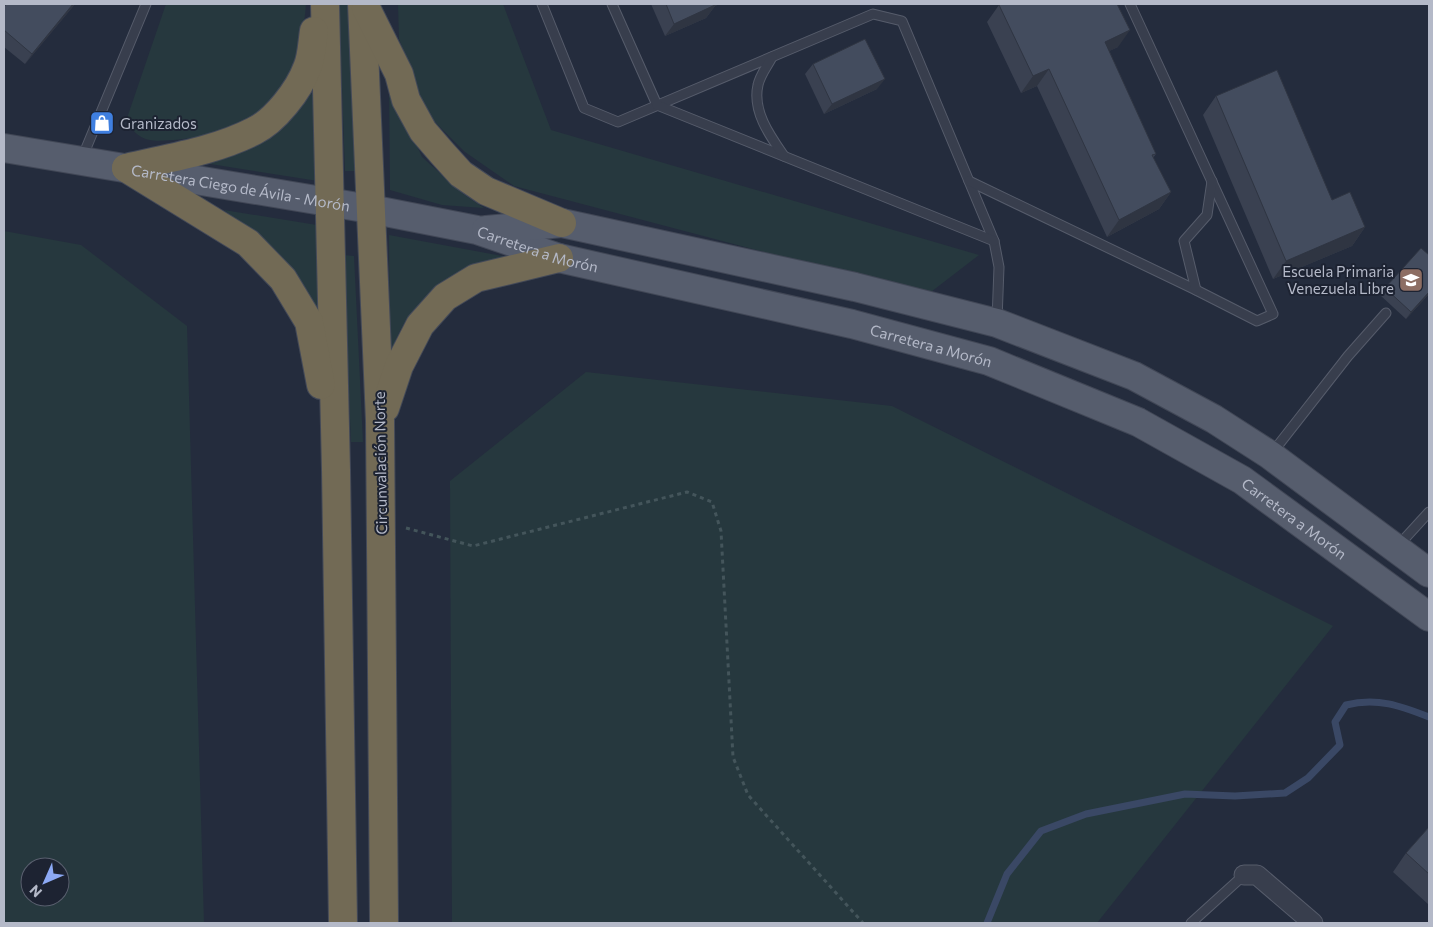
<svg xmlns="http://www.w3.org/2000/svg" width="1433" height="927" font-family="Commissioner,sans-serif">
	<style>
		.green { fill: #26383e; fill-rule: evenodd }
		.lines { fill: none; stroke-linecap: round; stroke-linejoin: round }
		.stream { stroke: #3a4865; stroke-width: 7 }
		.lane-casing { stroke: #565c6b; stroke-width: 11 }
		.street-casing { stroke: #565c6b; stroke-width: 21 }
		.primary-casing { stroke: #414756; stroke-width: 30 }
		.highway-casing { stroke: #434958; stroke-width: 30 }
		.path { stroke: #44555b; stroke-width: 3; stroke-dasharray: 4 4; stroke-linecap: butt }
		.lane { stroke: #383e4d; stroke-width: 9 }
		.street { stroke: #383e4d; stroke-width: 19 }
		.primary { stroke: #565d6d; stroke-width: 28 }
		.highway { stroke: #726a55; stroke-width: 28 }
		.wall { fill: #3a4151 }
		.shaded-wall { fill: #2f3542 }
		.building { fill: #434c5e; stroke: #2f3542 }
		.labels { text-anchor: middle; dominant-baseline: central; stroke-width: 4; stroke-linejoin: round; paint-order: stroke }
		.poi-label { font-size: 15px; fill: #b4b9c8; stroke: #1d2332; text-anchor: start }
		.street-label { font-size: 15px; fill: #b4b9c8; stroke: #1d2332 }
	</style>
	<rect width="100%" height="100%" fill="#242c3d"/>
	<g class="green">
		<path d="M166 4H306C303 48 288 90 255 121 243 131 167 144 150 140 138 138 130 129 127 118Z"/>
		<path d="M339 4H348L355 171H345Z"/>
		<path d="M398 4H503L551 130 979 255 927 295 514 186 465 152 427 114 399 39Z"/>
		<path d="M320 83 318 181 204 163C226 156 250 151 270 138 290 124 305 101 320 83Z"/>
		<path d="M389 83 422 157 462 193 484 208 442 205 390 190Z"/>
		<path d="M224 210 323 226 325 342 267 245Z"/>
		<path d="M4 231 81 245 187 326 204 923H4ZM30 867H60V897H30Z"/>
		<path d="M389 235 513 258C474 273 429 284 405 322 399 331 395 343 390 353Z"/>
		<path d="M343 255 354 256 363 442H351Z"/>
		<path d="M586 372 892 406 1333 626 1097 923H452L450 481Z"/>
	</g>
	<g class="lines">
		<path class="stream" d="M987 923 1007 874 1041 831 1086 814 1185 794 1235 796 1285 793 1308 778 1340 745 1335 722 1346 705C1377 697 1401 706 1429 717"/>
		<defs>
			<g id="lane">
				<path d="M542 4 584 108 618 122 873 14 902 21 994 241 999 267 997 320"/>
				<path d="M612 4 657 105 994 241"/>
				<path d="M772 57C768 65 760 75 758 85 752 111 770 136 784 156"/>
				<path d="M82 158 146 4"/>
				<path d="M969 181 1196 290 1257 321 1273 314 1130 4"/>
				<path d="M1196 290 1184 241 1207 215 1212 181"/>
				<path d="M1272 453 1348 356 1386 313"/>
				<path d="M1397 547 1429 512"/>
				<path d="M1191 923 1244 875"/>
			</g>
			<path id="street" d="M1244 875H1257L1313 923"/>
			<g id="primary">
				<path id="s1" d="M4 148 370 209 477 230 559 258 852 324 989 361 1138 422 1242 480 1429 617"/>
				<path d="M486 230 562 223 855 287 997 323 1134 376 1214 419 1270 455 1429 573"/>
			</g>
			<g id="highway">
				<path d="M325 4 336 470 343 923"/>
				<path d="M362 4 380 421 384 923"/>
				<path d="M366 8 399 74 406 100 423 131 442 153 461 174 486 191 562 223"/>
				<path d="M126 168 248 243 283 279 309 322 321 385"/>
				<path d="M126 168C168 158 215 151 254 131 275 121 299 90 307 68 312 57 312 43 314 31"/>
				<path d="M385 408 399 366 420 325 445 297 476 278 559 258"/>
			</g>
		</defs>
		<use href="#lane" class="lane-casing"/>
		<use href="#street" class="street-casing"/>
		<use href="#primary" class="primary-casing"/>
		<use href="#highway" class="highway-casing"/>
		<path class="path" d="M406 528 473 546 687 492 712 502 721 531 733 757 748 795 863 923"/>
		<use href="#lane" class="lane"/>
		<use href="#street" class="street"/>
		<use href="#primary" class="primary"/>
		<use href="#highway" class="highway"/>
	</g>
	<g class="wall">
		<path d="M4 4H75L25 64 4 47Z"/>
		<path d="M651 4H719L715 6 706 18 665 36Z"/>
		<path d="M999 5 1118 47 1109 51 1156 154 1153 158 1171 192 1159 209 1107 237 1037 86 1021 93 987 22Z"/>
		<path d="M813 64 877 89 824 114 805 74Z"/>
		<path d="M1216 96 1332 200 1365 227 1352 246 1273 279 1203 115Z"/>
		<path d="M1429 255V294L1406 319 1380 295 1385 288Z"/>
		<path d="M1429 827V905L1393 872 1406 853Z"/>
	</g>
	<g class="shaded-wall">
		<path d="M73 4H75L25 64 32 54Z"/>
		<path d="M708 4H719L715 6 706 18 665 36 674 24Z"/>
		<path d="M1130 30 1118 47 1093 59 1105 42Z"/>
		<path d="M1049 69 1037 86 1021 93 1033 76Z"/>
		<path d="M885 79 877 89 824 114 832 104Z"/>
		<path d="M1171 192 1159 209 1107 237 1119 220Z"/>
		<path d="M1365 227 1352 246 1273 279 1286 261Z"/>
		<path d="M1429 292V294L1406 319 1411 312Z"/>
	</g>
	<g class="building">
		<path d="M6 4H73L32 54 4 30V7Z"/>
		<path d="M666 4H714L715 5 674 24Z"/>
		<path d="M1002 4H1117L1130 30 1105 42 1156 154 1152 155 1171 192 1119 220 1049 69 1033 76 999 5Z"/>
		<path d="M865 39 885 79 832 104 813 64Z"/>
		<path d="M1277 70 1332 200 1350 192 1365 227 1286 261 1216 96Z"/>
		<path d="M1421 248 1429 255V292L1411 312 1385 288Z"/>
		<path d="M1429 827V874L1406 853Z"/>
	</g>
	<defs>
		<symbol id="shop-square" viewBox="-11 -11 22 22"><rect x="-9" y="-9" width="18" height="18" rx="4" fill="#3f7fe0" stroke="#1d2332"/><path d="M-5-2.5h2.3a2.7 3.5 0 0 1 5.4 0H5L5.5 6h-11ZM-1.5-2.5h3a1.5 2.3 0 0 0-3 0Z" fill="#fff"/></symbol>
		<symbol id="school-square" viewBox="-11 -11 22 22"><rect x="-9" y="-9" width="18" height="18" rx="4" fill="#8d6e63" stroke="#1d2332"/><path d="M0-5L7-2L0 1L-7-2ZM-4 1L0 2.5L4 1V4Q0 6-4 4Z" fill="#fff"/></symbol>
	</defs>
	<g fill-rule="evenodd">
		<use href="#shop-square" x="88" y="109" width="28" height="28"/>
		<use href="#school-square" x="1397" y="266" width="28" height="28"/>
	</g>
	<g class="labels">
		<g class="poi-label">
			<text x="120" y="123">Granizados</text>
			<text x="1394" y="271" text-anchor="end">Escuela Primaria<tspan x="1394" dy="17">Venezuela Libre</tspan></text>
		</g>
		<g class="street-label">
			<text stroke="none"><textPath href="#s1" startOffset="240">Carretera Ciego de Ávila - Morón</textPath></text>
			<text stroke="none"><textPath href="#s1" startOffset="544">Carretera a Morón</textPath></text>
			<text stroke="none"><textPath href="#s1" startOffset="949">Carretera a Morón</textPath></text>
			<text transform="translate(380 463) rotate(-91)">Circunvalación Norte</text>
			<text stroke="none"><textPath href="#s1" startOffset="1354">Carretera a Morón</textPath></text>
		</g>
	</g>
	<rect width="1433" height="927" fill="none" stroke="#b4b9c8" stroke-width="10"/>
	<g transform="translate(45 882) rotate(225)"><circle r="24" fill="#1d2332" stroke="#595f6e"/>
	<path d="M0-4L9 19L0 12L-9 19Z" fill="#8ca9f5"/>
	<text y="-8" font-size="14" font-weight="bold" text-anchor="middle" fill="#b4b9c8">N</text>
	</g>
</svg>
